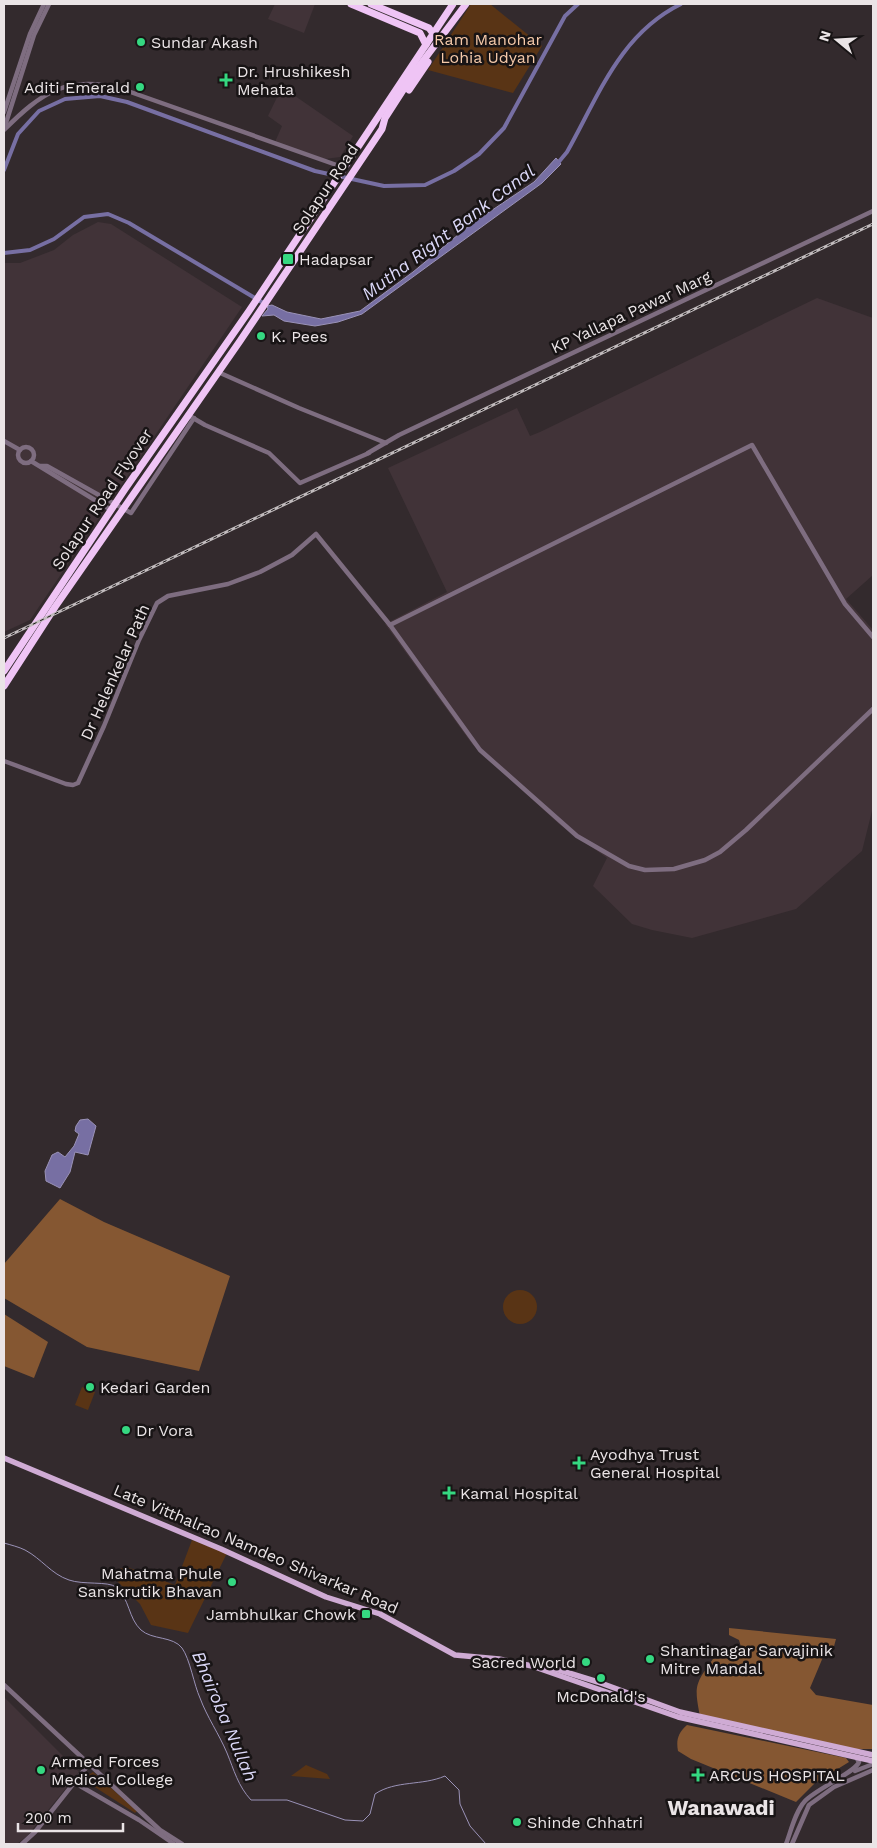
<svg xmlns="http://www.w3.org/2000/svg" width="877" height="1848" font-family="'Work Sans',sans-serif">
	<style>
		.built { fill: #413338 }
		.green { fill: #593415 }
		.forest { fill: #855732 }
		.water { fill: #776fa3; stroke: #9a92b7 }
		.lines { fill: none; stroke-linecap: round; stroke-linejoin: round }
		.stream { stroke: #9a92b7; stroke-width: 1 }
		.canal { stroke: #776fa3; stroke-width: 4 }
		.minor { stroke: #7e6d80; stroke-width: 4.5 }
		.major { stroke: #cfabd4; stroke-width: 5.5 }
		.highway { stroke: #efc4f5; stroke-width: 7 }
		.rail-casing { stroke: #c1bbbd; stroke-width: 3 }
		.rail { stroke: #181415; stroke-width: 1; stroke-dasharray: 4; stroke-linecap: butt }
		.poi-dot { fill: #35d881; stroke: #181415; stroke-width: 2 }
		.labels { text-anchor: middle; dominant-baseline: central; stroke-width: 5; stroke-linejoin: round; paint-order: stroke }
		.park-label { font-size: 16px; fill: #f5c9a9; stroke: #181415 }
		.poi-label { font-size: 16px; fill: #eae4e6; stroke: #181415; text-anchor: start }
		.street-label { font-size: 16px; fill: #eae4e6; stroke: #181415 }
		.water-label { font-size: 18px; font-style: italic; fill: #dbd8f8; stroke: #181415 }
		.district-label { font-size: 21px; font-weight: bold; fill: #eae4e6; stroke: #181415 }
	</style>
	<rect width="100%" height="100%" fill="#332a2d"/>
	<g class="built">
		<path d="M275 4H315L304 33 268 19Z"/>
		<path d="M282 87 353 136 340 157 325 159 275 142 282 126 268 116Z"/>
		<path d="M98 222 111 224 242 307 30 620 4 632V263H20L54 250 73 235Z"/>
		<path d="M817 298 873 318V575L846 599 873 630V807L862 851 796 909 692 938 652 930 632 924 593 886 607 858 559 824 472 744 385 624 447 592 388 468 517 408 530 436 540 432Z"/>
		<path d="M4 1697 79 1772 27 1836 17 1844H4Z"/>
	</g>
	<g class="green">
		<path d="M471 4H490L542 46 513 93 428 70Z"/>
		<circle cx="520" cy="1307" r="17"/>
		<path d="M82 1387 95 1392 88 1410 75 1405Z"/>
		<path d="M192 1540 227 1553 188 1633 151 1625 140 1604 108 1572 127 1567 175 1585Z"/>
		<path d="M306 1765 327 1774 330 1779 291 1776Z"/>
		<path d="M93 1772 137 1811 135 1813 87 1782V1776Z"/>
	</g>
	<g class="forest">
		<path d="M60 1199 104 1222 230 1276 199 1371 87 1347 4 1298V1264Z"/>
		<path d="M4 1314 48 1342 34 1378 4 1366Z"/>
		<path d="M729 1628 836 1639 833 1650H826L810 1688 816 1695 873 1705V1749H855L700 1716C694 1686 695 1684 713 1659L733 1658 741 1647 739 1640 729 1635Z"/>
		<path d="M687 1725 846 1758 849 1762 815 1783 796 1802 691 1759 678 1751C676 1740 678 1733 687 1725Z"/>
	</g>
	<g class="water">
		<path d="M556 158 561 164 542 183 362 314 338 322 315 326 284 321 274 315 262 316 268 309 267 306 272 305 287 312 321 319 360 311 413 272 470 225 534 182Z"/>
		<path d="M80 1120 88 1119 96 1126 88 1155 75 1152 70 1172 60 1188 46 1181 45 1171 52 1155 58 1152 65 1157 74 1146 79 1134 75 1131 76 1126Z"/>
	</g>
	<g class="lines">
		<path class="stream" d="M4 1543C11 1545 19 1547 25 1550 42 1559 51 1574 69 1580 83 1585 108 1581 116 1587 130 1599 128 1618 141 1630 152 1640 173 1636 182 1648 190 1659 194 1685 200 1698 207 1717 219 1734 227 1753 234 1770 238 1786 251 1800H287L345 1820 363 1821 370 1814 375 1794C396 1780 422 1786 445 1776L459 1790 460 1804 470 1826 486 1844"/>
		<g class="canal">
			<path d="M557 164 567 152C599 95 620 34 681 4"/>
			<path d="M4 170 18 134 39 111 65 99 100 96 127 102 315 171 384 186 425 185 454 171 479 154 504 128 565 16 578 4"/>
			<path d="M4 253 30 250 54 239 84 217 108 214 129 223 265 304"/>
		</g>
		<g class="minor">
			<path d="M4 112 30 34 44 4"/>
			<path d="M4 129 34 35 49 4"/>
			<path d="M4 130C41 93 67 74 122 89L345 168"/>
			<path d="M218 372 299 408 386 443"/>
			<path d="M188 415 205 425 269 453 300 483 369 453"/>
			<path d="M4 441 20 450"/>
			<circle cx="26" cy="455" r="8"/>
			<path d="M368 453 399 435 873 211"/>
			<path d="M31 461 111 510"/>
			<path d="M40 466H47L131 513 194 418"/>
			<path d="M390 625 752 445 845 604 873 637"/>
			<path d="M4 761 66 784 73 785 78 783 104 726 139 640 157 603 168 596 228 584 260 572 292 555 316 534 390 625 480 750 577 836 629 866 645 870 674 869 705 860 720 852 746 830 873 709"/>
			<path d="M4 1685 160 1830 182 1844"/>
			<path d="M855 1771 873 1764"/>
			<path d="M75 1783 139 1820 174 1844"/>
			<path d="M22 1844 35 1832 89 1764"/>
			<path d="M786 1844C791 1831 795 1812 805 1801 816 1789 856 1772 859 1762L856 1757"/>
			<path d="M792 1844 809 1805 834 1787 873 1770"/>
		</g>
		<g class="major">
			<path d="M4 1458 221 1549 326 1597 380 1614 455 1655 499 1659 532 1666 678 1717 873 1761"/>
			<path d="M533 1662 598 1682 680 1712 873 1755"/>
		</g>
		<g class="highway">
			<path d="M351 4 420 33 426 45"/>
			<path d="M371 4 429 28 434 35"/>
			<path d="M409 90 428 62"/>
			<path d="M4 671 125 489 249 311 453 4"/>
			<path d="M4 686 55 607 240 341 382 129 385 118 414 73 466 4"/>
		</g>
		<defs>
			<path id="rail" d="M4 638 873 224"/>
		</defs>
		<use href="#rail" class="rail-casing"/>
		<use href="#rail" class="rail"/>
	</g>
	<g class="poi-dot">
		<circle cx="141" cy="42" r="5"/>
		<path d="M223.5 72.5h5v5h5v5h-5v5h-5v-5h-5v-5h5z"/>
		<circle cx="140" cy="87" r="5"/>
		<rect x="282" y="253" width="12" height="12" rx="2.5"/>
		<circle cx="261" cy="336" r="5"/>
		<circle cx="90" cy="1387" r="5"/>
		<circle cx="126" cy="1430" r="5"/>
		<path d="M576.5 1455.5h5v5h5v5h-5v5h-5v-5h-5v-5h5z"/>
		<path d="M446.5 1485.5h5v5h5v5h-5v5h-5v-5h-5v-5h5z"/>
		<circle cx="232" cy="1582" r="5"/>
		<rect x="361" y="1609" width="10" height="10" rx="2.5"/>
		<circle cx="650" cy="1659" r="5"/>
		<circle cx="586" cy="1662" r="5"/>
		<circle cx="601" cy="1678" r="5"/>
		<circle cx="41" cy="1770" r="5"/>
		<path d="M695.5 1767.5h5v5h5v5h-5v5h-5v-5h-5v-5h5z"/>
		<circle cx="517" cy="1822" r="5"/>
	</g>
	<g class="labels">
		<g class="park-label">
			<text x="488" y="39">Ram Manohar<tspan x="488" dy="18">Lohia Udyan</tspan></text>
		</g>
		<g class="poi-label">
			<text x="151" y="42">Sundar Akash</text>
			<text x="237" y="71">Dr. Hrushikesh<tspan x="237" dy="18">Mehata</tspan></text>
			<text x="130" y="87" text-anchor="end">Aditi Emerald</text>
			<text x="299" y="259">Hadapsar</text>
			<text x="271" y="336">K. Pees</text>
			<text x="100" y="1387">Kedari Garden</text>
			<text x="136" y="1430">Dr Vora</text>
			<text x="590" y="1454">Ayodhya Trust<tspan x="590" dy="18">General Hospital</tspan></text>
			<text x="460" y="1493">Kamal Hospital</text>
			<text x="222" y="1573" text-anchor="end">Mahatma Phule<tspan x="222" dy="18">Sanskrutik Bhavan</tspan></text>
			<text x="356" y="1614" text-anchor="end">Jambhulkar Chowk</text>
			<text x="660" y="1650">Shantinagar Sarvajinik<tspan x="660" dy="18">Mitre Mandal</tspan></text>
			<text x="576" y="1662" text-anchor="end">Sacred World</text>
			<text x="601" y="1696" text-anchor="middle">McDonald's</text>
			<text x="51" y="1761">Armed Forces<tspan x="51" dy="18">Medical College</tspan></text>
			<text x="709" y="1775">ARCUS HOSPITAL</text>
			<text x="527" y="1822">Shinde Chhatri</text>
		</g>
		<g class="street-label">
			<text transform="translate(325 189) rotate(-56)">Solapur Road</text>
			<text transform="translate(631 312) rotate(-25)">KP Yallapa Pawar Marg</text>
			<text transform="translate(102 499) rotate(-56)">Solapur Road Flyover</text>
			<text transform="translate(115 672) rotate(-66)">Dr Helenkelar Path</text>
			<text transform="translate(256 1549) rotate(23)">Late Vitthalrao Namdeo Shivarkar Road</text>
		</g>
		<g class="water-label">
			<text transform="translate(448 232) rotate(-37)">Mutha Right Bank Canal</text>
			<text transform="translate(225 1716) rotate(67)">Bhairoba Nullah</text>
		</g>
		<g class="district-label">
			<text x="721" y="1807">Wanawadi</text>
		</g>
	</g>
	<rect width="877" height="1848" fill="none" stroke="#eae4e6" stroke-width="10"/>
	<g transform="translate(837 40) rotate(288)" stroke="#181415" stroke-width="4" paint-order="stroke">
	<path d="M0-4L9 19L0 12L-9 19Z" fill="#eae4e6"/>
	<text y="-8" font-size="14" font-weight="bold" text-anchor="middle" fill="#eae4e6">N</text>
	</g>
	<path d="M18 1823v8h105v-8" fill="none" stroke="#eae4e6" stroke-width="2.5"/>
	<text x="25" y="1823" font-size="15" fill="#eae4e6" stroke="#181415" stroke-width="4" paint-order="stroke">200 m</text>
</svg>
